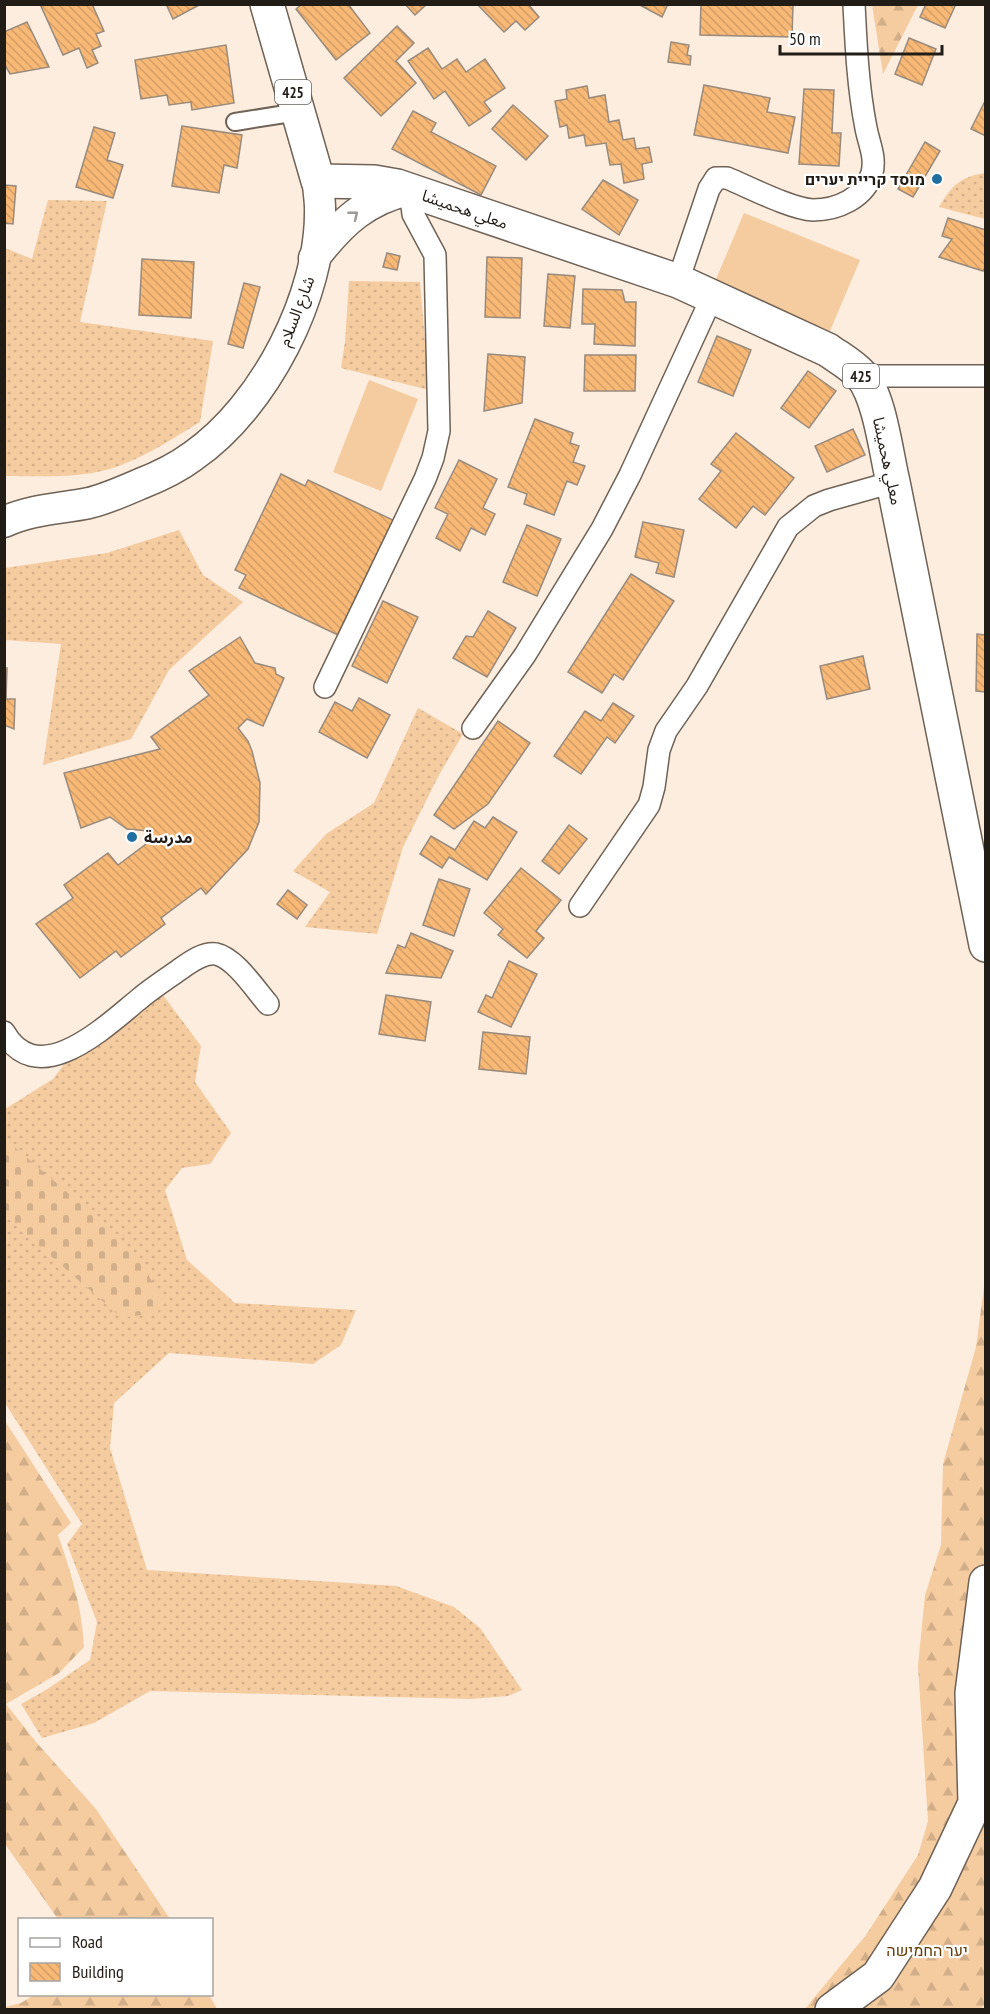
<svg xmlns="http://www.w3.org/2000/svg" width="990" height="2014" font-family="'PT Sans Narrow','Noto Sans Arabic',Heebo,sans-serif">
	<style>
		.grass { fill: url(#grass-dots) }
		.forest { fill: url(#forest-firs) }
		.cemetery { fill: url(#cemetery-stones) }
		.pitch { fill: #f5cba0 }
		.building { fill: url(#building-back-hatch); stroke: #988a7d; stroke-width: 1.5 }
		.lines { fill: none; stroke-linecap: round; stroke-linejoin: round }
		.pedestrian-casing { stroke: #6f6256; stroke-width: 20 }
		.minor-casing { stroke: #6f6256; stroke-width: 24 }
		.secondary-casing { stroke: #6f6256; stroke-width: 33 }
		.primary-casing { stroke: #6f6256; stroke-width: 36 }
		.pedestrian { stroke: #fff; stroke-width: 16 }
		.minor { stroke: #fff; stroke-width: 21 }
		.secondary { stroke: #fff; stroke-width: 30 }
		.primary { stroke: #fff; stroke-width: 33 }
		.oneway { stroke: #9c9997 }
		.poi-dot { fill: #216fa1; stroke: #fff; stroke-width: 2 }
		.labels { text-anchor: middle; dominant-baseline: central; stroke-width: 4.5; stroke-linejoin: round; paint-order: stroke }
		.shield { fill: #fff; stroke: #64605d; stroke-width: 1.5 }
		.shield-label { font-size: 15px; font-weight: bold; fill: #221c17 }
		.poi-label { font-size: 16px; font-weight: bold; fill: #221c17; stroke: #fff; text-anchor: end }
		.street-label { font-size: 16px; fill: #221c17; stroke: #fff }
		.park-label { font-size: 16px; fill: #653d07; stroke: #fff }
	</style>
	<defs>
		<pattern id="grass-dots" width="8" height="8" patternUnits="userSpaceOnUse" patternTransform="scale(1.5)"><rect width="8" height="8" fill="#f5cba0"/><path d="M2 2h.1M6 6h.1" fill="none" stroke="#d2ae89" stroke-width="1.8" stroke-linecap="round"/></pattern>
		<pattern id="forest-firs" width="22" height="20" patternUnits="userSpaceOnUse" patternTransform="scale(1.5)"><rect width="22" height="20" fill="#f5cba0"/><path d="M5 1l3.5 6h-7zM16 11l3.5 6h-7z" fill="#d2ae89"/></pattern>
		<pattern id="cemetery-stones" width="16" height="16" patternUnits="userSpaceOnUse" patternTransform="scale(1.5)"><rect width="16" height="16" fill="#f5cba0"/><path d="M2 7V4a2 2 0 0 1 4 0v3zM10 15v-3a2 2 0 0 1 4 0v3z" fill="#d2ae89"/></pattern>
		<pattern id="building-back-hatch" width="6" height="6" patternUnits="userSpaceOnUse" patternTransform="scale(1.5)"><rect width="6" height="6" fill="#f8b977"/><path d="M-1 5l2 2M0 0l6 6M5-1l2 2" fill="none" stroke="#d49e66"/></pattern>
	</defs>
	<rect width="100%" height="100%" fill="#fcedde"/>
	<g class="grass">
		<path d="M985 173V219L939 207C952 185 960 177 985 173Z"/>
		<path d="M48 200 107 201 80 322 213 341 200 422C174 438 148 455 119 466 84 479 41 476 5 476V248L32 259Z"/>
		<path d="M349 281 420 282 429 390 341 368 345 342Z"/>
		<path d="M179 530 203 575 243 602 169 670 131 739 43 765 61 644 5 640V568L107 553Z"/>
		<path d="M418 708 463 734 439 775 403 847 377 934 305 927 330 892 293 871 326 834 374 803Z"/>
		<path d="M154 983 201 1046 195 1082 231 1133 210 1164 182 1168 165 1190 187 1260 235 1303 356 1310 341 1345 313 1364 169 1353 114 1403 110 1448 147 1570 396 1586 454 1607 480 1628 522 1690 508 1696 471 1699 150 1691 94 1723 42 1738 21 1704 46 1690 90 1660 97 1622 67 1544 82 1524 5 1403V1109L53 1079 87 1034Z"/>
	</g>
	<g class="forest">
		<path d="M872 5H918L883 74Z"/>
		<path d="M985 1279V2004L980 2010H804L866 1935 918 1855 928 1821 918 1666 925 1595 941 1545 943 1464 976 1347Z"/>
		<path d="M5 1421 71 1523 58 1535C71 1573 82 1606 84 1647L59 1673 6 1704 36 1742 96 1809 170 1919H58L5 1844Z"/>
		<path d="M34 1995H209L217 2009H5V2007L21 2003Z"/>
	</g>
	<path class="cemetery" d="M5 1139 117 1235 140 1260 163 1302 158 1312 122 1318 5 1216Z"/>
	<g class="pitch">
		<path d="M744 213 860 260 830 331 714 284Z"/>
		<path d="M369 380 418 399 381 491 333 472Z"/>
	</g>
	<g class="building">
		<path d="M40 4H92L104 31 96 34 101 46 92 50 98 63 87 68 79 48 63 55Z"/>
		<path d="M166 4H201L173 19Z"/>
		<path d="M302 4H348L370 33 336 60 296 9Z"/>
		<path d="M405 4H427L415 15Z"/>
		<path d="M480 4H528L539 17 525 30 516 21 504 32 479 6Z"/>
		<path d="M638 4H668L662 17Z"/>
		<path d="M701 4H793L792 37 700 35Z"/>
		<path d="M926 4H956L945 28 920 17Z"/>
		<path d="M27 22 49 67 10 74 4 63V32Z"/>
		<path d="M397 26 414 43 396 61 416 83 381 116 344 78Z"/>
		<path d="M909 38 936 49 922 85 895 74Z"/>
		<path d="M671 42 689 45 687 55 691 56 690 65 668 62Z"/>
		<path d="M226 45 234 103 192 110 191 102 169 105 167 95 141 99 135 60Z"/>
		<path d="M428 48 442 69 457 59 466 72 485 59 505 88 484 102 491 111 469 126 445 91 434 99 408 61Z"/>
		<path d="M704 85 770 98 767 112 795 117 788 153 694 135Z"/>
		<path d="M587 86 589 98 605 95 609 122 619 120 623 140 634 138 636 149 649 147 652 162 642 164 644 179 624 183 621 164 610 165 606 143 586 146 584 135 569 138 567 125 560 127 555 101 567 99 566 90Z"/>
		<path d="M804 89 834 90 832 133H841L839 166 799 164Z"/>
		<path d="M986 99V136L971 129Z"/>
		<path d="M513 105 548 136 526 160 492 129Z"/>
		<path d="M413 111 436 123 431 132 496 166 481 195 392 149Z"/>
		<path d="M182 126 242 135 237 168 224 165 219 193 172 186Z"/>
		<path d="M94 127 115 133 107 160 123 165 113 198 76 187Z"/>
		<path d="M925 142 940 151 913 197 898 189Z"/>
		<path d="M603 180 638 200 619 235 582 209Z"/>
		<path d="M4 185 16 186 13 224 4 223Z"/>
		<path d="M948 218 986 230V265L983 271 939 257 952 239 942 236Z"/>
		<path d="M387 253 400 256 397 270 383 267Z"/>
		<path d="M487 257 522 258 520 318 485 317Z"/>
		<path d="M142 259 194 262 191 318 139 315Z"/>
		<path d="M548 274 575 276 570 328 544 326Z"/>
		<path d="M244 283 260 287 243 348 228 344Z"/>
		<path d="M583 289 622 290 625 302H636L635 346 594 344 595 324H582Z"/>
		<path d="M717 336 751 350 733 396 698 382Z"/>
		<path d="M488 354 525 357 522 403 484 411Z"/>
		<path d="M585 355H636L635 391H584Z"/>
		<path d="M808 371 836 391 809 428 781 408Z"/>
		<path d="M535 419 573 433 570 443 579 446 573 462 585 466 577 485 567 481 554 515 524 504 527 494 508 487Z"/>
		<path d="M853 429 865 455 827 472 815 446Z"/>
		<path d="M736 433 794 478 765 515 753 506 736 528 699 499 721 471 711 464Z"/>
		<path d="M459 460 497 479 483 508 495 514 485 535 471 528 460 551 436 538 448 514 435 508Z"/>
		<path d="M281 474 305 486 308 480 395 521 340 636 239 588 246 575 235 570Z"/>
		<path d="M643 522 684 530 674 577 656 573 659 563 635 557Z"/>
		<path d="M527 525 561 539 537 596 503 582Z"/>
		<path d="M631 574 674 601 623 680 614 674 602 693 568 672Z"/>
		<path d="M383 601 418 617 387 683 352 666Z"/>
		<path d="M488 611 516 628 487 677 453 658 466 636 473 637Z"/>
		<path d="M977 634 985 635 986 634V692L976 691Z"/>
		<path d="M240 637 255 663 275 668 276 674 284 678 263 726 247 719 238 728 248 741 252 751 260 783 259 822 248 849 206 894 201 888 161 918 165 924 121 957 116 951 80 978 36 924 73 898 64 885 108 853 118 865 154 838 149 831 127 829 110 817 81 828 64 773 160 749 151 737 209 695 189 671Z"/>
		<path d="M863 656 870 689 827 699 820 666Z"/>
		<path d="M4 668H7L6 699H15L14 729 4 725Z"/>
		<path d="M359 698 390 715 367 758 319 732 335 702 352 711Z"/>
		<path d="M613 703 634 716 615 743 607 737 581 774 554 756 585 711 601 721Z"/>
		<path d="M498 721 530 743 488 804 454 829 434 815Z"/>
		<path d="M493 817 517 832 487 880 449 857 442 868 420 854 431 836 455 850 474 821 485 828Z"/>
		<path d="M569 825 587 839 559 874 542 861Z"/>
		<path d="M521 868 561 900 536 931 544 938 527 958 498 935 503 929 484 913Z"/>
		<path d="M439 879 470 889 454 936 423 925Z"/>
		<path d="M288 890 307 905 297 919 277 904Z"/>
		<path d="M411 933 453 951 441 978 386 973 398 945 405 948Z"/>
		<path d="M509 961 537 974 511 1027 478 1012 486 995 492 998Z"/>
		<path d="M386 995 431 1002 425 1041 379 1034Z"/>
		<path d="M483 1032 530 1037 526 1074 479 1069Z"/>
	</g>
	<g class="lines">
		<defs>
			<path id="pedestrian" d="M235 122 298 112"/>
			<g id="minor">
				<path d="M678 281 709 189 716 178H727C749 187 791 209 813 210 837 210 865 198 872 173 876 157 869 144 866 128 858 88 856 45 854 4"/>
				<path d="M862 376H986"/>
				<path d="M325 687 425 479 433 458 439 431 435 255 413 214 412 206 414 191"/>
				<path d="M473 728 525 655 602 529 630 475 712 297"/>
				<path d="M580 906 649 805 654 787 659 750 666 731 697 686 788 527 814 506 829 500 893 482"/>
				<path d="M4 1032C38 1092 106 1026 138 1000 151 989 165 980 179 970 189 963 203 952 216 954 235 958 255 989 268 1004"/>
			</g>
			<g id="secondary">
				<path d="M314 258C341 223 366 199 409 190"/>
				<path d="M4 522C32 509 60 509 89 503 106 499 124 491 140 484 158 477 177 468 193 456 264 407 322 295 320 208 320 199 318 190 318 181"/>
			</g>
			<g id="primary">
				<path d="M267 4 318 181 374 182 397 186 678 281 828 350C839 358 852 365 861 375 880 397 886 453 893 482L986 945"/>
				<path d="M832 2010 878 1976 935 1888 975 1803 972 1693 986 1582"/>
			</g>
		</defs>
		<use href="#pedestrian" class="pedestrian-casing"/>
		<use href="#minor" class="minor-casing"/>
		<use href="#secondary" class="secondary-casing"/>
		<use href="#primary" class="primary-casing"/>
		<use href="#pedestrian" class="pedestrian"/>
		<use href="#minor" class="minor"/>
		<use href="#secondary" class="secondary"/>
		<use href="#primary" class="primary"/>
	</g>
	<defs><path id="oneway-chevron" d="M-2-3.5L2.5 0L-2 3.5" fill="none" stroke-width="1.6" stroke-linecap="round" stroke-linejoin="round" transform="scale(1.5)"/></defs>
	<use class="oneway" href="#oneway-chevron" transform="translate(354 215) rotate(-39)"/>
	<g class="poi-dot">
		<circle cx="937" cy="179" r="6"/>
		<circle cx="132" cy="837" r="6"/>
	</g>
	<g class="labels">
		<g class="shield">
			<rect x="275" y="80" width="36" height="24" rx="4.5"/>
			<rect x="843" y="364" width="36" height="24" rx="4.5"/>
		</g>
		<g class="shield-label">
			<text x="293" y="92">425</text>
			<text x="861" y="376">425</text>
		</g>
		<g class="poi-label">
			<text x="925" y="179">מוסד קריית יערים</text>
			<text x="144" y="837" text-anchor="start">مدرسة</text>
		</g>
		<g class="street-label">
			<text transform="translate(465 209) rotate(19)">معلي هحميشا</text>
			<text transform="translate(296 311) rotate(-69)">شارع السلام</text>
			<text transform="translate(888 461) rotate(78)">معلي هحميشا</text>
		</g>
		<g class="park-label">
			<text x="927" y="1950">יער החמישה</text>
		</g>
	</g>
	<rect width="990" height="2014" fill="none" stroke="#221c17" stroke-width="12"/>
	<rect x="18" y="1918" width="195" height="78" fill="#ffffff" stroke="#a7a4a2" stroke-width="1.5"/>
	<rect x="30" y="1938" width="30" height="9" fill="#ffffff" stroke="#a7a4a2" stroke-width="1.5"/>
	<text x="72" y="1948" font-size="18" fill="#221c17">Road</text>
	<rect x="30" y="1963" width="30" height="18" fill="url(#building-back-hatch)" stroke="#a7a4a2" stroke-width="1.5"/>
	<text x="72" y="1978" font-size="18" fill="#221c17">Building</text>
	<path d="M780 45v9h162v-9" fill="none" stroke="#221c17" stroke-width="3"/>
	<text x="789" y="45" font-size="18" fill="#221c17" stroke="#ffffff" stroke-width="4.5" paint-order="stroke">50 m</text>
</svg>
